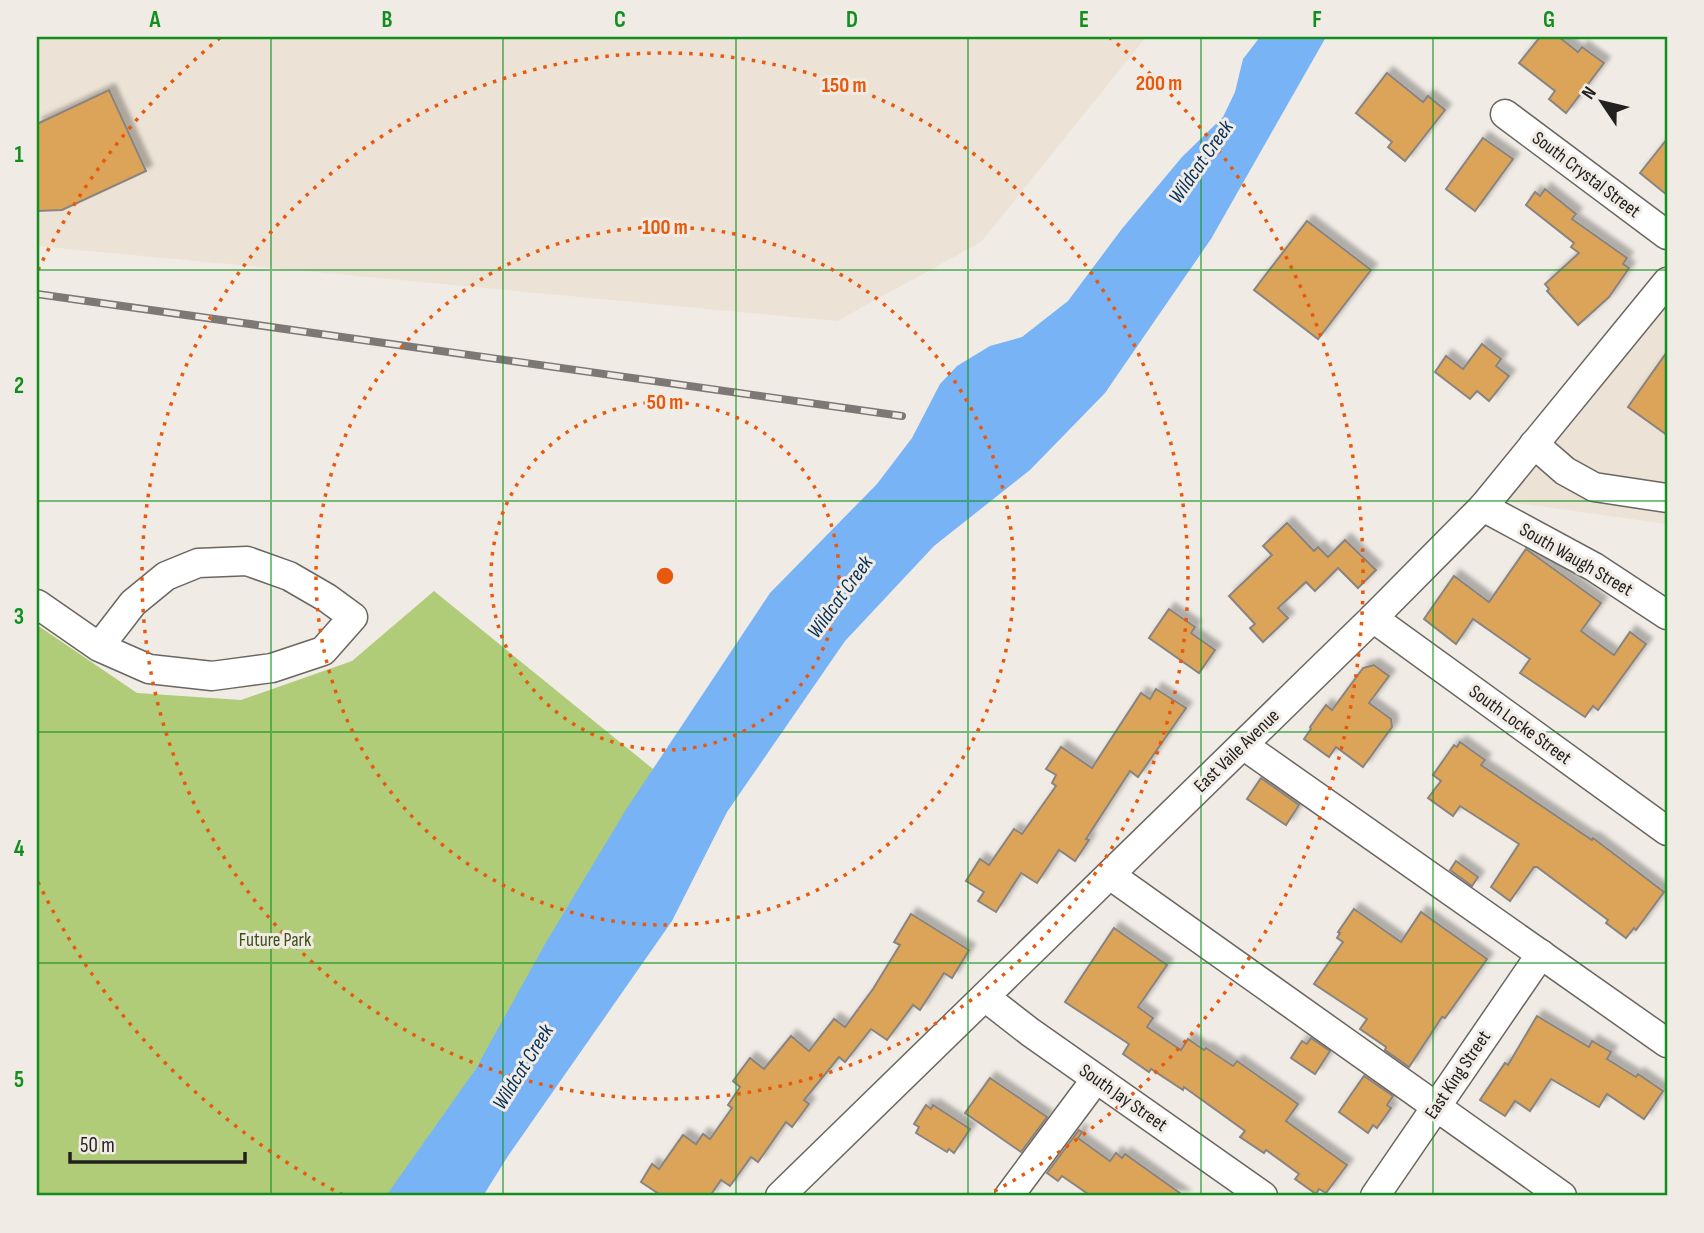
<svg xmlns="http://www.w3.org/2000/svg" width="1704" height="1233" font-family="'Sofia Sans Condensed',sans-serif">
	<style>
		.built { fill: #ece2d5 }
		.green { fill: #b0cc78 }
		.water { fill: #78b3f6 }
		.building { fill: #dca458; stroke: #89847f; stroke-width: 2; filter: url(#shadow) }
		.lines { fill: none; stroke-linecap: round; stroke-linejoin: round }
		.minor-casing { stroke: #6a6660; stroke-width: 31 }
		.minor { stroke: #fff; stroke-width: 28 }
		.rail-casing { stroke: #7c7875; stroke-width: 8 }
		.rail { stroke: #f0ebe5; stroke-width: 5; stroke-dasharray: 16; stroke-linecap: butt }
		.grid { fill: none; stroke: #118f1e; stroke-width: 2; stroke-opacity: 0.55 }
		.ring { fill: none; stroke: #e8590c; stroke-width: 3.5; stroke-dasharray: 3.5 7 }
		.labels { text-anchor: middle; dominant-baseline: central; stroke-width: 6; stroke-linejoin: round; paint-order: stroke }
		.street-label { font-size: 19px; fill: #23211f; stroke: #f0ebe5 }
		.park-label { font-size: 19px; fill: #405216; stroke: #f0ebe5 }
		.water-label { font-size: 21px; font-style: italic; fill: #032f58; stroke: #f0ebe5 }
		.centre { fill: #e8590c; stroke: #f0ebe5; stroke-width: 3.5 }
		.ring-label { font-size: 21px; text-anchor: middle; font-weight: bold; fill: #e8590c; stroke: #f0ebe5; stroke-width: 6; stroke-linejoin: round; paint-order: stroke }
		.neatline { fill: none; stroke: #118f1e; stroke-width: 2.5 }
		.grid-label { font-size: 23px; text-anchor: middle; font-weight: bold; fill: #118f1e }
	</style>
	<defs>
		<filter id="shadow"><feDropShadow dx="6" dy="-6" stdDeviation="2" flood-color="#0004"/></filter>
	</defs>
	<rect width="100%" height="100%" fill="#f0ebe5"/>
	<g class="built">
		<path d="M37 37H1146L981 242 837 321 37 246Z"/>
		<path d="M1667 282V524L1489 499Z"/>
	</g>
	<path class="green" d="M434 591 653 769 475 1070 395 1196H37V625L137 693 241 700 352 661Z"/>
	<path class="water" d="M1260 37H1326L1211 239 1105 393 1030 470 934 546 845 641 727 812 672 921 508 1156 483 1196H386L475 1070 545 944 627 808 770 593 877 484 912 438 940 384 957 366 990 346 1022 337 1068 301 1121 230 1182 157 1223 117 1235 92 1243 59Z"/>
	<g class="building">
		<path d="M1540 37H1559L1578 52 1582 47 1604 63 1566 113 1549 99 1555 91 1519 63Z"/>
		<path d="M1387 73 1423 102 1428 96 1445 110 1405 161 1388 147 1392 142 1356 113Z"/>
		<path d="M109 90 146 171 62 210 37 211V124Z"/>
		<path d="M1483 138 1513 159 1475 211 1446 189Z"/>
		<path d="M1667 139V195L1640 173Z"/>
		<path d="M1545 189 1576 214 1572 219 1627 258 1623 264 1629 268 1609 297 1578 325 1547 291 1549 289 1545 284 1579 253 1571 247 1574 243 1526 205 1535 192 1540 196Z"/>
		<path d="M1307 221 1371 270 1318 339 1254 290Z"/>
		<path d="M1482 344 1501 359 1496 366 1509 376 1489 401 1477 391 1470 399 1435 372 1446 356 1463 369Z"/>
		<path d="M1667 352V435L1628 407Z"/>
		<path d="M1287 523 1314 551 1318 547 1328 557 1345 540 1376 570 1358 588 1338 568 1315 591 1306 582 1278 608 1288 618 1263 642 1250 628 1255 624 1229 596 1272 555 1263 546Z"/>
		<path d="M1526 549 1601 603 1581 631 1614 655 1630 632 1646 644 1598 710 1593 706 1585 717 1520 673 1530 659 1473 619 1456 644 1424 619 1454 576 1489 602Z"/>
		<path d="M1169 609 1195 627 1191 633 1215 650 1199 673 1149 638Z"/>
		<path d="M1374 665 1389 676 1369 703 1391 719 1392 727 1363 767 1336 747 1329 757 1304 739 1311 729 1310 727 1326 705 1332 710 1363 668Z"/>
		<path d="M1156 689 1186 708 1138 777 1130 771 1086 839 1089 840 1075 861 1059 850 1037 883 1021 873 996 912 978 901 984 892 966 881 980 859 989 865 1014 829 1022 834 1056 786 1052 783 1056 775 1046 769 1061 747 1092 768 1141 693 1150 699Z"/>
		<path d="M1460 742 1485 760 1481 765 1592 840 1593 838 1664 892 1636 930 1634 928 1626 938 1606 923 1608 920 1537 867H1534L1510 901 1491 887 1519 844 1460 806 1453 816 1428 798 1441 781 1433 775 1454 745 1457 747Z"/>
		<path d="M1261 778 1299 805 1286 825 1247 799Z"/>
		<path d="M1456 861 1478 877 1472 886 1450 870Z"/>
		<path d="M1354 909 1401 942 1421 912 1487 959 1445 1018 1442 1017 1409 1067 1385 1050 1386 1047 1360 1029 1367 1019 1314 984 1343 942 1337 938 1340 933 1338 932Z"/>
		<path d="M911 914 969 950 952 978 944 973 920 1010 913 1005 887 1040 871 1029 845 1062 839 1057 804 1100 809 1104 792 1127 786 1122 758 1162 751 1157 730 1186 721 1180 710 1196H662L641 1182 652 1164 659 1169 683 1135 696 1144 703 1134 710 1139 732 1108 728 1105 740 1087 733 1081 750 1058 764 1069 791 1036 809 1051 834 1019 845 1027 873 989 900 945 894 942Z"/>
		<path d="M1114 928 1167 965 1138 1007 1153 1018 1147 1027 1181 1050 1188 1039 1204 1050 1206 1048 1233 1066 1237 1061 1298 1104 1286 1121 1347 1165 1326 1193 1319 1189 1316 1194 1295 1179 1299 1174 1266 1150 1264 1153 1240 1137 1245 1131 1184 1087 1183 1090 1151 1069 1149 1072 1123 1054 1129 1044 1065 1002Z"/>
		<path d="M1537 1016 1589 1047 1592 1041 1611 1052 1607 1059 1636 1077 1638 1074 1663 1091 1644 1119 1607 1094 1599 1107 1551 1079 1530 1111 1515 1101 1505 1116 1480 1100 1505 1063 1508 1065Z"/>
		<path d="M1311 1038 1330 1051 1315 1074 1291 1058 1302 1041 1307 1044Z"/>
		<path d="M1364 1076 1393 1096 1387 1105 1391 1108 1377 1128 1373 1125 1368 1133 1339 1112Z"/>
		<path d="M990 1078 1047 1117 1021 1152 965 1113Z"/>
		<path d="M926 1105 931 1109 933 1105 970 1129 954 1153 949 1149 947 1152 916 1133 919 1127 914 1124Z"/>
		<path d="M1079 1130 1082 1132 1078 1138 1110 1161 1116 1153 1122 1158 1125 1154 1184 1196H1091L1062 1176 1058 1181 1047 1173Z"/>
	</g>
	<g class="lines">
		<defs>
			<g id="minor">
				<path d="M1505 114 1667 235"/>
				<path d="M1534 444 1565 471 1594 487 1667 498"/>
				<path d="M1483 507 1594 567 1667 615"/>
				<path d="M37 604 99 647 149 669 212 676 272 668 323 651 353 617 327 598 289 576 247 561 198 563 166 576 133 603 99 647"/>
				<path d="M1373 618 1667 831"/>
				<path d="M1243 745 1667 1043"/>
				<path d="M1110 875 1562 1196"/>
				<path d="M985 997 1030 1032 1263 1196"/>
				<path d="M780 1196 1373 618 1483 507 1667 282"/>
				<path d="M1009 1196 1096 1079"/>
				<path d="M1375 1196 1541 954"/>
			</g>
		</defs>
		<use href="#minor" class="minor-casing"/>
		<use href="#minor" class="minor"/>
		<defs>
			<path id="rail" d="M37 294 902 416"/>
		</defs>
		<use href="#rail" class="rail-casing"/>
		<use href="#rail" class="rail"/>
	</g>
	<path class="grid" d="M271 37V1196M503 37V1196M736 37V1196M968 37V1196M1201 37V1196M1433 37V1196M37 270H1667M37 501H1667M37 732H1667M37 963H1667"/>
	<g class="ring">
		<circle cx="665" cy="576" r="174"/>
		<circle cx="665" cy="576" r="349"/>
		<circle cx="665" cy="576" r="523"/>
		<path d="M343 1195A698 698 0 0 1 38 882M38 270A698 698 0 0 1 221 37M1109 37A698 698 0 0 1 987 1195"/>
	</g>
	<g class="labels">
		<g class="street-label">
			<text transform="translate(1586 175) rotate(37)">South Crystal Street</text>
			<text transform="translate(1576 560) rotate(30)">South Waugh Street</text>
			<text transform="translate(1520 725) rotate(36)">South Locke Street</text>
			<text transform="translate(1237 751) rotate(-44)">East Vaile Avenue</text>
			<text transform="translate(1458 1075) rotate(-56)">East King Street</text>
			<text transform="translate(1123 1098) rotate(35)">South Jay Street</text>
		</g>
		<g class="park-label">
			<text x="275" y="940">Future Park</text>
		</g>
		<g class="water-label">
			<text transform="translate(1201 162) rotate(-55)">Wildcat Creek</text>
			<text transform="translate(840 597) rotate(-54)">Wildcat Creek</text>
			<text transform="translate(523 1067) rotate(-58)">Wildcat Creek</text>
		</g>
	</g>
	<circle cx="665" cy="576" r="10" class="centre"/>
	<g class="ring-label">
		<text x="1159" y="90">200 m</text>
		<text x="844" y="92">150 m</text>
		<text x="665" y="234">100 m</text>
		<text x="665" y="409">50 m</text>
	</g>
	<rect width="1704" height="1233" fill="none" stroke="#f0ebe5" stroke-width="77"/>
	<g transform="translate(1602 102) rotate(305)" stroke="#f0ebe5" stroke-width="5" paint-order="stroke">
	<path d="M0-5L12 26L0 18L-12 26Z" fill="#23211f"/>
	<text y="-10" font-size="19" font-weight="bold" text-anchor="middle" fill="#23211f">N</text>
	</g>
	<path d="M70 1152v10h175v-10" fill="none" stroke="#23211f" stroke-width="3.5"/>
	<text x="80" y="1152" font-size="21" fill="#23211f" stroke="#f0ebe5" stroke-width="5" paint-order="stroke">50 m</text>
	<rect x="38" y="38" width="1628" height="1156" class="neatline"/>
	<g class="grid-label">
		<text x="155" y="27">A</text>
		<text x="387" y="27">B</text>
		<text x="620" y="27">C</text>
		<text x="852" y="27">D</text>
		<text x="1084" y="27">E</text>
		<text x="1317" y="27">F</text>
		<text x="1549" y="27">G</text>
		<text x="19" y="162">1</text>
		<text x="19" y="393">2</text>
		<text x="19" y="624">3</text>
		<text x="19" y="856">4</text>
		<text x="19" y="1087">5</text>
	</g>
</svg>
